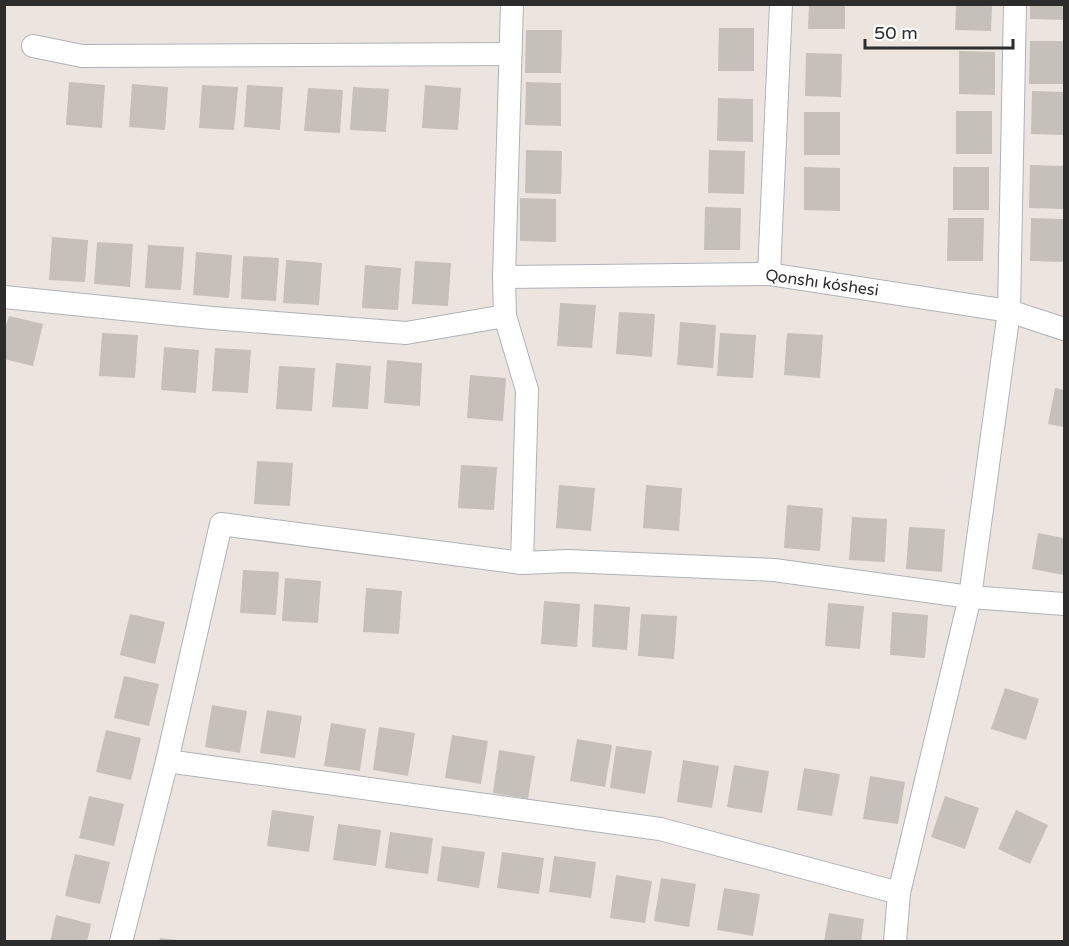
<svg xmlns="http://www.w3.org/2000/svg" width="1069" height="946" font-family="'Varela Round',sans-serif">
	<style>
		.building { fill: #c5c0ba }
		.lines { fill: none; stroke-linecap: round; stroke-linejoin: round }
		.minor-casing { stroke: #afb2bb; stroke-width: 24 }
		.minor { stroke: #fff; stroke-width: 22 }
		.labels { text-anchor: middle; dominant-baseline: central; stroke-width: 4.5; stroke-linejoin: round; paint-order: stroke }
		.street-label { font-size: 16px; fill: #2c2c2c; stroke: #fff }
	</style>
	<rect width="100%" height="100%" fill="#ece5df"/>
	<g class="building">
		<path d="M809 4H845V29H808Z"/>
		<path d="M956 4H992L991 31 955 30Z"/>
		<path d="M1030 4H1064V20L1030 19Z"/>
		<path d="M719 28H754V71H718Z"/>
		<path d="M526 30H562L561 73H525Z"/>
		<path d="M1030 41H1064V84H1029Z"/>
		<path d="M959 51 995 52V95L959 94Z"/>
		<path d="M806 53 842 54 841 97 805 96Z"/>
		<path d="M69 82 105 85 102 128 66 125Z"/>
		<path d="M526 82 561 83V126L525 125Z"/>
		<path d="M132 84 168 87 165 130 129 127Z"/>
		<path d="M202 85 238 87 234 130 199 128Z"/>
		<path d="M247 85 283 87 280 130 244 127Z"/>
		<path d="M425 85 461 88 458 130 422 128Z"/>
		<path d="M353 87 389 89 386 132 350 130Z"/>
		<path d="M308 88 343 90 340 133 304 131Z"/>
		<path d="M1032 91 1064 92V135L1031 134Z"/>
		<path d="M718 98 753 99V142L717 141Z"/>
		<rect x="956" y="111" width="36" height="43"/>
		<rect x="804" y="112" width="36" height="43"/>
		<path d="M526 150 562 151 561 194 525 193Z"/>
		<path d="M709 150 745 151 744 194 708 193Z"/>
		<path d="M1030 165 1064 166V209L1029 208Z"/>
		<path d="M804 167 840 168V211L804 210Z"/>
		<rect x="953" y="167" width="36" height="43"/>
		<path d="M520 198 556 199V242L520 241Z"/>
		<path d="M705 207 741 208 740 250H704Z"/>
		<path d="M948 218H984L983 261H947Z"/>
		<path d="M1031 218 1064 219V262L1030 261Z"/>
		<path d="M52 237 88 240 85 282 49 280Z"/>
		<path d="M97 242 133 244 130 287 94 284Z"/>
		<path d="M148 245 184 247 181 290 145 288Z"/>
		<path d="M196 252 232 255 229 298 193 295Z"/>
		<path d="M243 256 279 258 276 301 241 299Z"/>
		<path d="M286 260 322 263 319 305 283 303Z"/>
		<path d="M415 261 451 263 448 306 412 304Z"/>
		<path d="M365 265 401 268 398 310 362 308Z"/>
		<path d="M560 303 596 305 592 348 557 346Z"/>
		<path d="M619 312 655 314 652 357 616 354Z"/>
		<path d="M9 316 43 324 33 366 4 359V333Z"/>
		<path d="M680 322 716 325 713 368 677 365Z"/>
		<path d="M102 333 138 335 135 378 99 376Z"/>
		<path d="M720 333 756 335 753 378 717 376Z"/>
		<path d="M787 333 823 335 820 378 784 375Z"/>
		<path d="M164 347 199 350 196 393 161 390Z"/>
		<path d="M215 348 251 350 248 393 212 391Z"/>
		<path d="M387 360 422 363 420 406 384 403Z"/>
		<path d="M336 363 371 366 368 409 332 407Z"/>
		<path d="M279 366 315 368 312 411 276 409Z"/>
		<path d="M470 375 506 378 503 421 467 418Z"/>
		<path d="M1055 388 1064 390V427L1048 424Z"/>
		<path d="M257 461 293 463 290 506 254 504Z"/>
		<path d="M461 465 497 467 494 510 458 508Z"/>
		<path d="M559 485 595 488 591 531 556 528Z"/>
		<path d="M646 485 682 488 679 531 643 528Z"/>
		<path d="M787 505 823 508 820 551 784 548Z"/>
		<path d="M852 517 887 519 885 562 849 560Z"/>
		<path d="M909 527 945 529 942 572 906 569Z"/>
		<path d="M1038 533 1064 538V575L1032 569Z"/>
		<path d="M243 570 279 572 276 615 240 613Z"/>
		<path d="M285 578 321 581 318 623 282 621Z"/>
		<path d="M366 588 402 591 399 634 363 632Z"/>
		<path d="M544 601 580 604 577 647 541 644Z"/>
		<path d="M828 603 864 606 860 649 825 646Z"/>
		<path d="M594 604 630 607 627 650 592 647Z"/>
		<path d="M892 612 928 615 925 658 890 655Z"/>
		<path d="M130 614 165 622 155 664 120 655Z"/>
		<path d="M641 614 677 616 674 659 638 656Z"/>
		<path d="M124 676 159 684 149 726 114 718Z"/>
		<path d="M1005 688 1039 699 1026 740 991 729Z"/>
		<path d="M212 705 247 711 240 753 205 747Z"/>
		<path d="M267 710 302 716 295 758 260 753Z"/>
		<path d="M331 723 366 729 360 771 324 766Z"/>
		<path d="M379 727 415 733 408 776 373 770Z"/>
		<path d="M106 730 141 738 131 780 96 772Z"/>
		<path d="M452 735 488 741 481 784 445 778Z"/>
		<path d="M577 739 612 745 605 787 570 781Z"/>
		<path d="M616 746 652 751 645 794 610 788Z"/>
		<path d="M499 750 535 756 528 799 493 793Z"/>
		<path d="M683 760 719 766 712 808 677 802Z"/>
		<path d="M734 765 769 771 762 813 727 807Z"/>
		<path d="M804 768 840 774 832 816 797 810Z"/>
		<path d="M870 776 905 782 898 824 863 819Z"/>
		<path d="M89 796 124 804 114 846 79 838Z"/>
		<path d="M945 796 979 808 965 849 931 837Z"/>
		<path d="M272 810 314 816 309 852 267 846Z"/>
		<path d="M1016 810 1048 825 1030 864 998 849Z"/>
		<path d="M338 824 381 830 376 866 333 860Z"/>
		<path d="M390 832 433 838 428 874 385 868Z"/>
		<path d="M442 846 485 852 479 888 437 881Z"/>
		<path d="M502 852 544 858 539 894 497 888Z"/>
		<path d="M75 854 110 862 100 904 65 896Z"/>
		<path d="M554 856 596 862 591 898 549 892Z"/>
		<path d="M616 875 652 881 645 923 610 918Z"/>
		<path d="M661 878 696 884 689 927 654 921Z"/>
		<path d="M724 888 760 894 753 936 717 930Z"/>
		<path d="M829 913 864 919 861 942H824Z"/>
		<path d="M56 915 91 924 87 942H50Z"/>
		<path d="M160 938 178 940V942H159Z"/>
	</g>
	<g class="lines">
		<defs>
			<g id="minor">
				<path d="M512 4 504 277 505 316 527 390 522 563"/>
				<path d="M33 46 82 56 510 54"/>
				<path d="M769 274 781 4"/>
				<path d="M504 277 769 274 1009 311 1064 329"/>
				<path d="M4 297 212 318 406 333 505 316"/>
				<path d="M167 761 660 829 899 893"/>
				<path d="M121 942 167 761 221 524 522 563 568 561 774 570 970 597 1064 604"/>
				<path d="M895 942 899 893 970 597 1009 311 1015 4"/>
			</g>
		</defs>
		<use href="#minor" class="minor-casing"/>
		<use href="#minor" class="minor"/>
	</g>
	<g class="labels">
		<g class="street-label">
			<text transform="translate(822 283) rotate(8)">Qonshı kóshesi</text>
		</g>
	</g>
	<rect width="1069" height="946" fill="none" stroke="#2c2c2c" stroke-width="12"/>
	<path d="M865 39v9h148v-9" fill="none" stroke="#2c2c2c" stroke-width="3"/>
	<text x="874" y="39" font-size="18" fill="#2c2c2c" stroke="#ffffff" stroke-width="4.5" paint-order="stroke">50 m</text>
</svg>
